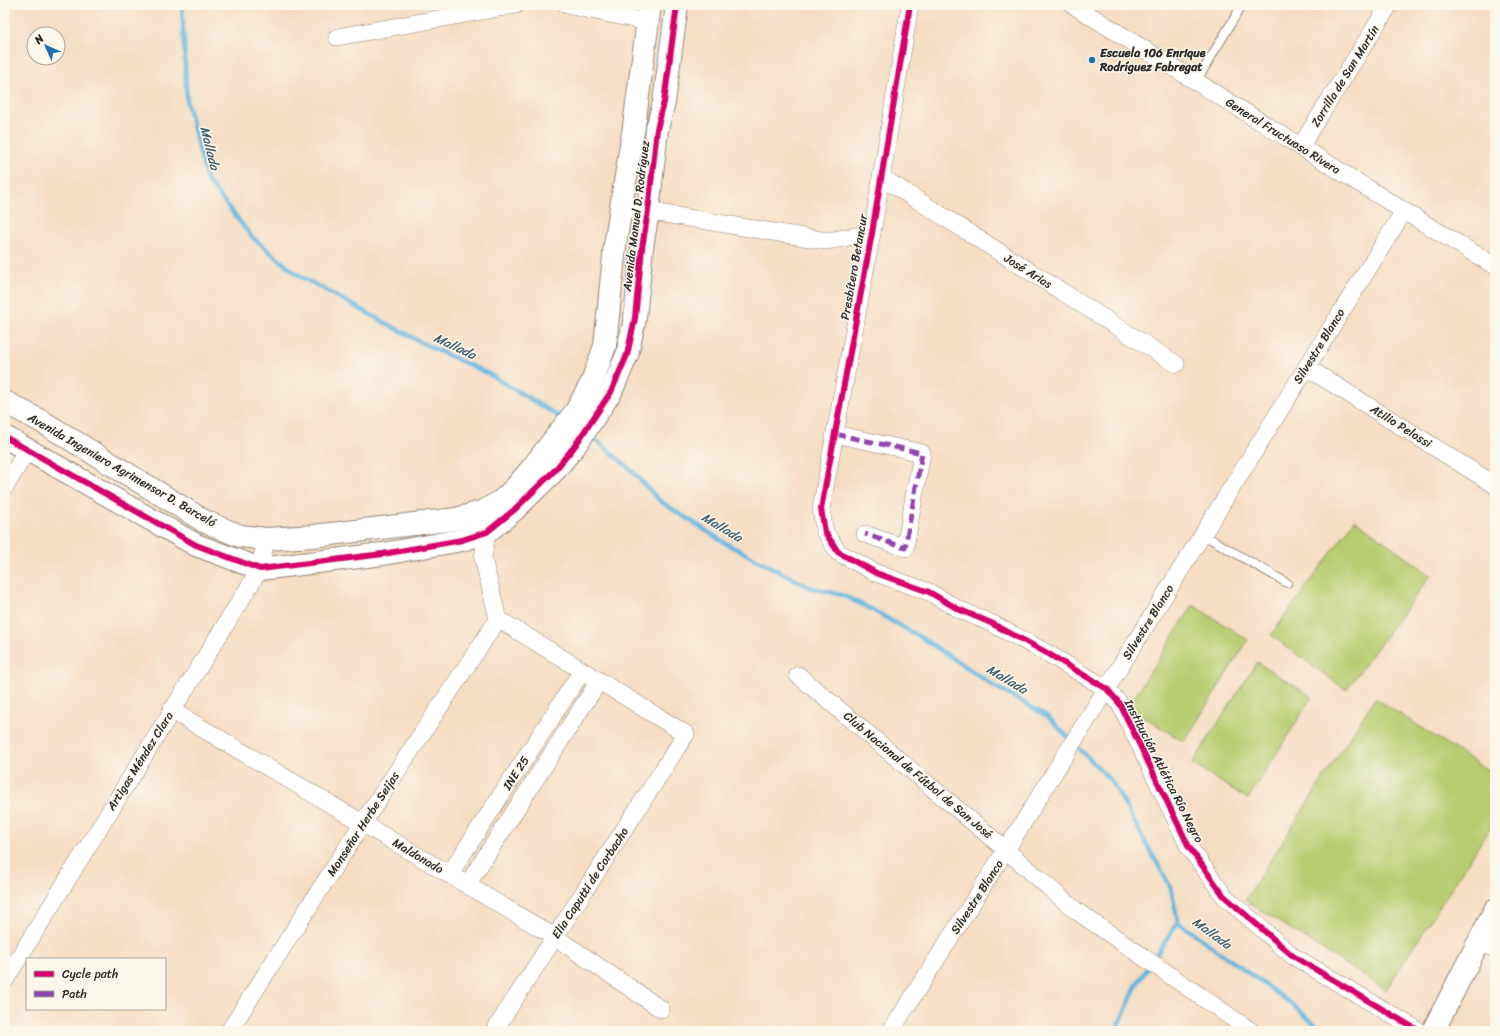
<svg xmlns="http://www.w3.org/2000/svg" width="1500" height="1036" font-family="Sriracha,sans-serif">
	<style>
		.pitch { fill: #b8cc70; stroke: #727c4e }
		.lines { fill: none; stroke-linecap: round; stroke-linejoin: round }
		.stream { stroke: #65b6e0; stroke-width: 4.5 }
		.lane-casing { stroke: #908476; stroke-width: 10 }
		.street-casing { stroke: #908476; stroke-width: 18 }
		.secondary-casing { stroke: #908476; stroke-width: 24 }
		.lane { stroke: #fff; stroke-width: 8 }
		.street { stroke: #fff; stroke-width: 17 }
		.secondary { stroke: #fff; stroke-width: 22 }
		.quiet { stroke: #8e44ad; stroke-width: 5; stroke-dasharray: 10 5; stroke-linecap: butt }
		.cycleway-casing { stroke: #fbf7ec; stroke-width: 8 }
		.cycleway { stroke: #d6006c; stroke-width: 6 }
		.poi-dot { fill: #1f6fb2; stroke: #fbf7ec; stroke-width: 1.5 }
		.labels { text-anchor: middle; dominant-baseline: central; stroke-width: 3; stroke-linejoin: round; paint-order: stroke }
		.poi-label { font-size: 12px; font-weight: bold; fill: #2b2b2b; stroke: #fbf7ec; text-anchor: start }
		.street-label { font-size: 12px; fill: #2b2b2b; stroke: #fbf7ec }
		.water-label { font-size: 13px; font-style: italic; fill: #3f5c6a; stroke: #fbf7ec }
	</style>
	<rect width="100%" height="100%" fill="#fbf7ec"/>
	<filter id="ink" filterUnits="userSpaceOnUse"><feTurbulence type="fractalNoise" baseFrequency=".025" numOctaves="2"/><feDisplacementMap in="SourceGraphic" scale="8" xChannelSelector="R" yChannelSelector="G"/><feConvolveMatrix kernelMatrix="1 2 1 2 8 2 1 2 1" color-interpolation-filters="sRGB"/></filter>
	<filter id="wash" filterUnits="userSpaceOnUse"><feTurbulence type="fractalNoise" baseFrequency=".012" numOctaves="4" result="noise"/><feDisplacementMap in="SourceGraphic" scale="16" xChannelSelector="R" yChannelSelector="G"/><feGaussianBlur stdDeviation="0.9" result="paint"/><feColorMatrix in="noise" values="0 0 0 0 0 0 0 0 0 0 0 0 0 0 0 0 0 1.4 0 .05"/><feComposite in="paint" operator="in"/></filter>
	<g filter="url(#wash)">
		<rect width="100%" height="100%" fill="#f5ddc2"/>
		<g class="pitch">
			<path d="M1355 520 1431 575 1346 690 1271 635Z"/>
			<path d="M1193 605 1248 640 1184 742 1128 707Z"/>
			<path d="M1257 662 1312 697 1248 799 1192 764Z"/>
			<path d="M1375 698 1495 775V820L1386 990 1245 900Z"/>
		</g>
		<g class="lines">
			<g class="stream">
				<path d="M182 5 187 103 207 180 252 237 298 275 426 345 489 374 563 419"/>
				<path d="M588 435 595 439 629 468 660 501 725 543 809 587 842 595 869 608 925 640 996 687 1047 716 1071 740"/>
				<path d="M1076 745 1112 782 1171 888 1178 922 1290 1003 1323 1031"/>
				<path d="M1116 1031 1137 984 1178 922"/>
			</g>
		</g>
	</g>
	<g filter="url(#ink)">
		<g class="lines">
			<defs>
				<g id="lane">
					<path d="M1196 82 1242 5"/>
					<path d="M1202 534 1287 583"/>
				</g>
				<g id="street">
					<path d="M567 5 648 22"/>
					<path d="M910 5 872 233 821 509 825 532 838 552 876 573 929 592 958 609 991 623 1047 653 1107 689 1120 704 1189 847 1224 896 1293 956 1419 1031"/>
					<path d="M1073 5 1404 211 1495 266"/>
					<path d="M337 37 516 5"/>
					<path d="M1300 147 1389 5"/>
					<path d="M881 177 1176 364"/>
					<path d="M622 207 827 241 872 233"/>
					<path d="M1306 367 1495 485"/>
					<path d="M835 434 922 453 905 548 865 534"/>
					<path d="M5 487 28 449"/>
					<path d="M485 522 487 532 483 558 498 619 686 734 494 1031"/>
					<path d="M798 675 1006 850 1075 910 1251 1031"/>
					<path d="M171 710 555 937 661 1009"/>
					<path d="M449 875 582 671"/>
					<path d="M467 885 599 681"/>
					<path d="M1479 941 1495 949"/>
					<path d="M5 980 260 569 266 539"/>
					<path d="M229 1031 362 824 498 619"/>
					<path d="M891 1031 1006 850 1404 211"/>
				</g>
				<g id="secondary">
					<path d="M5 402 41 421 204 521 240 536 266 539 314 536 456 519 484 511 501 501 515 488 532 468 576 411 592 382 605 346 615 245 634 126 650 5"/>
					<path d="M5 437 196 545 260 569 383 554 462 540 487 532 514 510 555 470 574 447 611 392 627 355 635 318 642 248 648 211 657 129 664 102 677 5"/>
					<path d="M1433 1031 1495 910"/>
				</g>
			</defs>
			<use href="#lane" class="lane-casing"/>
			<use href="#street" class="street-casing"/>
			<use href="#secondary" class="secondary-casing"/>
			<use href="#lane" class="lane"/>
			<use href="#street" class="street"/>
			<use href="#secondary" class="secondary"/>
			<path class="quiet" d="M835 434 922 453 905 548 865 534"/>
			<defs>
				<g id="cycleway">
					<path d="M910 5 872 233 821 509 825 532 838 552 876 573 929 592 958 609 991 623 1047 653 1107 689 1120 704 1189 847 1224 896 1293 956 1419 1031"/>
					<path d="M5 437 196 545 260 569 383 554 462 540 487 532 514 510 555 470 574 447 611 392 627 355 635 318 642 248 648 211 657 129 664 102 677 5"/>
				</g>
			</defs>
			<use href="#cycleway" class="cycleway-casing"/>
			<use href="#cycleway" class="cycleway"/>
		</g>
	</g>
	<circle class="poi-dot" cx="1092" cy="60" r="4"/>
	<g class="labels">
		<g class="poi-label">
			<text x="1100" y="53">Escuela 106 Enrique<tspan x="1100" dy="14">Rodríguez Fabregat</tspan></text>
		</g>
		<g class="street-label">
			<text transform="translate(1345 76) rotate(-58)">Zorrilla de San Martín</text>
			<text transform="translate(1283 136) rotate(32)">General Fructuoso Rivera</text>
			<text transform="translate(636 216) rotate(-83)">Avenida Manuel D. Rodríguez</text>
			<text transform="translate(854 267) rotate(-80)">Presbítero Betancur</text>
			<text transform="translate(1028 271) rotate(32)">José Arias</text>
			<text transform="translate(1319 346) rotate(-58)">Silvestre Blanco</text>
			<text transform="translate(1401 426) rotate(32)">Atilio Pelossi</text>
			<text transform="translate(122 470) rotate(30)">Avenida Ingeniero Agrimensor D. Barceló</text>
			<text transform="translate(1148 622) rotate(-58)">Silvestre Blanco</text>
			<text transform="translate(140 761) rotate(-58)">Artigas Méndez Clara</text>
			<text transform="translate(1164 771) rotate(63)">Institución Atlética Río Negro</text>
			<text transform="translate(516 773) rotate(-57)">INE 25</text>
			<text transform="translate(918 775) rotate(40)">Club Nacional de Fútbol de San José</text>
			<text transform="translate(363 824) rotate(-57)">Monseñor Herbe Seijas</text>
			<text transform="translate(418 856) rotate(31)">Maldonado</text>
			<text transform="translate(590 883) rotate(-57)">Elia Caputti de Corbacho</text>
			<text transform="translate(977 897) rotate(-57)">Silvestre Blanco</text>
		</g>
		<g class="water-label">
			<text transform="translate(210 148) rotate(76)">Mallada</text>
			<text transform="translate(455 346) rotate(25)">Mallada</text>
			<text transform="translate(722 527) rotate(31)">Mallada</text>
			<text transform="translate(1007 679) rotate(31)">Mallada</text>
			<text transform="translate(1212 933) rotate(36)">Mallada</text>
		</g>
	</g>
	<rect width="1500" height="1036" fill="none" stroke="#fbf7ec" stroke-width="20"/>
	<rect x="26" y="958" width="140" height="52" fill="#fbf7ec" stroke="#a8a59f"/>
	<rect x="34" y="971" width="20" height="6" fill="#d6006c" stroke="#a8a59f"/>
	<text x="62" y="978" font-size="12" fill="#2b2b2b">Cycle path</text>
	<rect x="34" y="991" width="20" height="6" fill="#8e44ad" stroke="#a8a59f"/>
	<text x="62" y="998" font-size="12" fill="#2b2b2b">Path</text>
	<g transform="translate(46 46) rotate(315)"><circle r="19" fill="#fbf7ec" stroke="#a8a59f"/>
	<path d="M0-3L7 15L0 10L-7 15Z" fill="#1f6fb2"/>
	<text y="-6" font-size="11" font-weight="bold" text-anchor="middle" fill="#2b2b2b">N</text>
	</g>
</svg>
